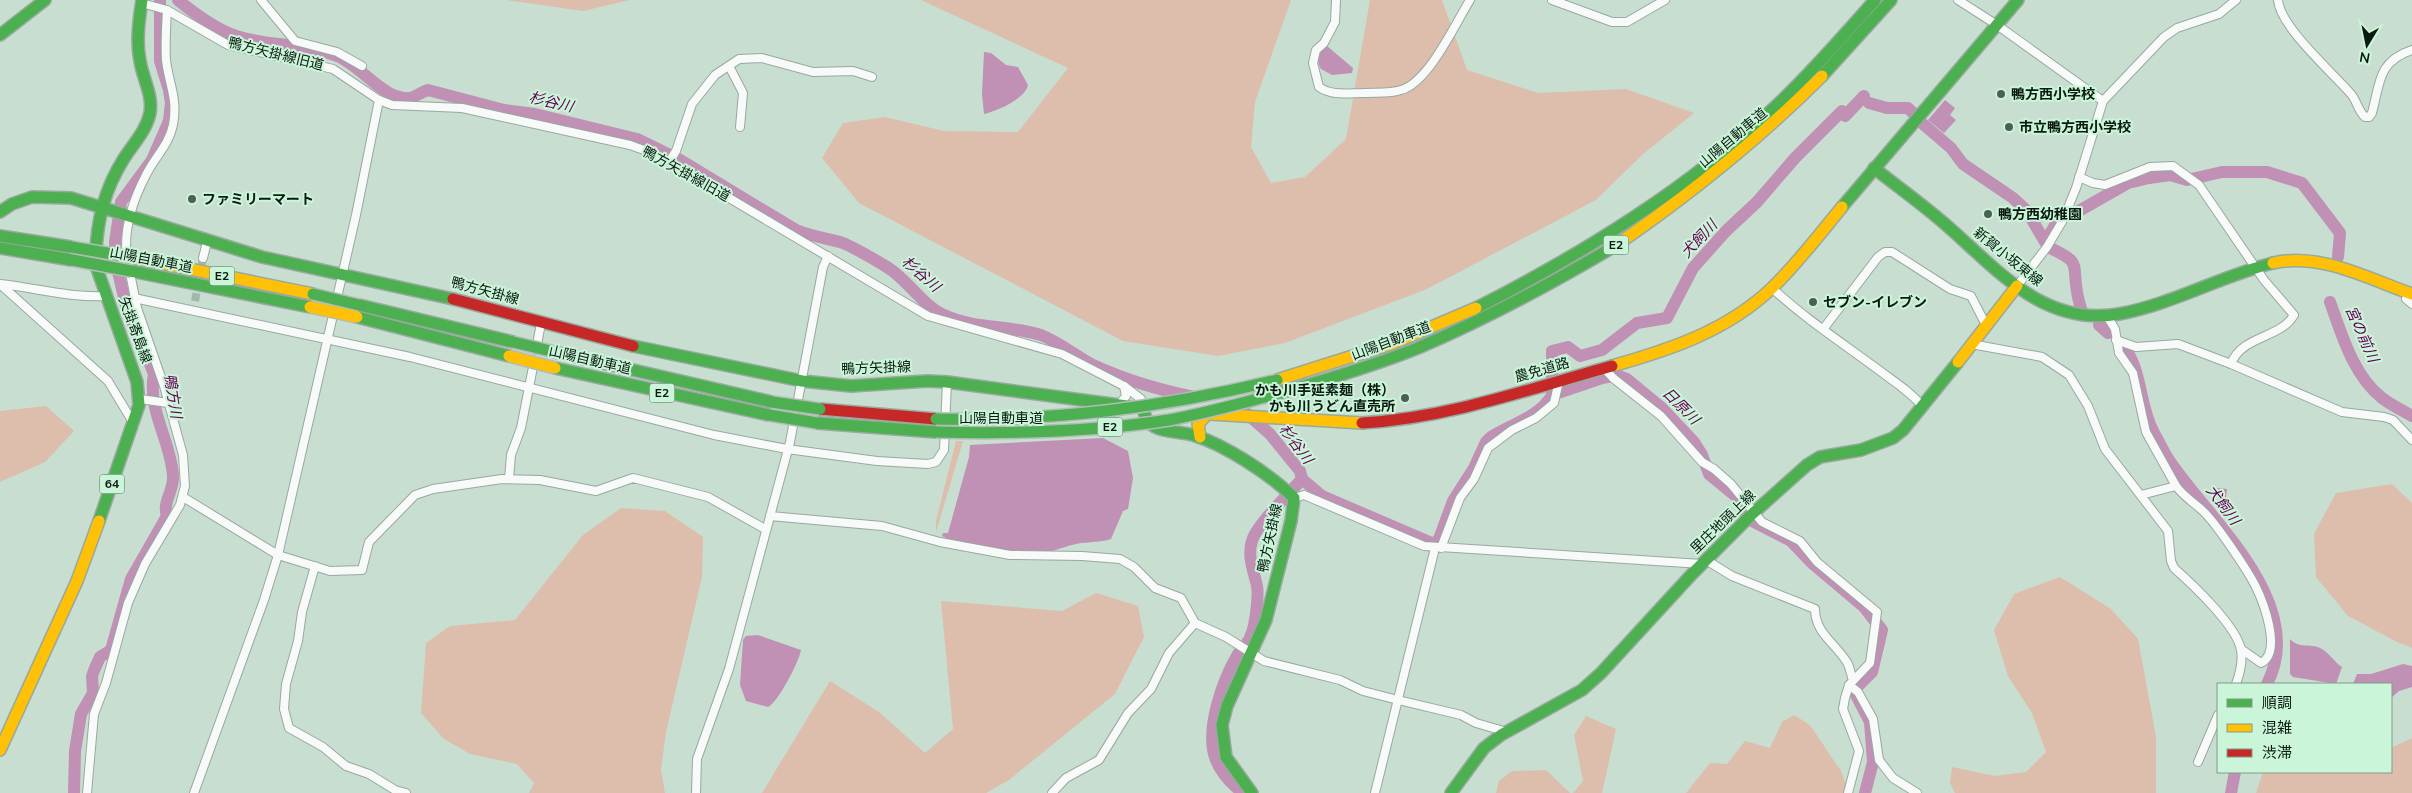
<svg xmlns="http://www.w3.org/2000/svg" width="2412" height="793" font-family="'Nunito Sans','Noto Sans JP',sans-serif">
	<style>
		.green { fill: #ddbeac }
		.water { fill: #c090b5 }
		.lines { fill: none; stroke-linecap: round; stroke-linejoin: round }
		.river { stroke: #c090b5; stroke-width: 12 }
		.street-tunnel { stroke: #a2b7aa; stroke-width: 8; stroke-dasharray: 8 4; stroke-linecap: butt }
		.street-casing { stroke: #98a99e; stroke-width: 10 }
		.fast-casing { stroke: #98a99e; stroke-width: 14 }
		.slow-casing { stroke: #98a99e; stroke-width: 14 }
		.jam-casing { stroke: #98a99e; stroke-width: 14 }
		.street { stroke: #f7faf8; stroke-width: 8 }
		.fast { stroke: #4caf50; stroke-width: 11 }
		.slow { stroke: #ffc107; stroke-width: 11 }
		.jam { stroke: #c62828; stroke-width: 11 }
		.fast-bridge-casing { stroke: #b1bdb6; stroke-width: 14; stroke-linecap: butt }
		.slow-bridge-casing { stroke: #b1bdb6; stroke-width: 14; stroke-linecap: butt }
		.fast-bridge { stroke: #4caf50; stroke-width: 11 }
		.slow-bridge { stroke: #ffc107; stroke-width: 11 }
		.poi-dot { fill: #4c5f53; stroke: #cbf5d9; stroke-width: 2 }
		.labels { text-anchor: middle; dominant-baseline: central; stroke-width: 4; stroke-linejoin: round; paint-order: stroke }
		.shield { fill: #cbf5d9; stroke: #445c4c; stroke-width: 1 }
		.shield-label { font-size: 12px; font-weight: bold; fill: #0a1a10 }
		.street-label { font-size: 14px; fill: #0a1a10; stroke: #cbf5d9 }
		.poi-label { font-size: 14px; font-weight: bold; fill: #0a1a10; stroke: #cbf5d9; text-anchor: start }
		.water-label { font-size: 15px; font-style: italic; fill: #660056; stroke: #cbf5d9 }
	</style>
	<rect width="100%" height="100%" fill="#c8ded0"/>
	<g class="green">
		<path d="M506 0H630L583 11Z"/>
		<path d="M921 0H1291L1255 102 1251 147 1271 183 1305 177 1346 139 1370 0H1442L1467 70 1538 93 1626 89 1694 113 1642 155 1596 200 1427 289 1285 343 1218 356 1123 341 859 203 822 158 843 123 885 117 944 131 1018 132 1068 68Z"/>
		<path d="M46 406 74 431 45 462 0 482V411Z"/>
		<path d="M956 441H963L936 532V521Z"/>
		<path d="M2392 484 2412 503V648L2397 642 2348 616 2316 577 2314 534 2336 493Z"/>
		<path d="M621 508 665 511 703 537 702 577 666 732 661 770 665 793H529L534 783 517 764 470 754 444 739 421 713 426 643 450 626 515 620 583 535Z"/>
		<path d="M2060 577 2111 609 2138 639 2156 737V793H1955L1950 783 1952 767 1995 776 2026 772 2046 752 2032 713 2008 676 1994 630 2014 594Z"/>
		<path d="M1096 593 1138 606 1144 637 1115 694 1009 780 986 793H762L830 681 879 712 925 753 953 729 941 601 1062 611Z"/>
		<path d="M1794 715 1810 725 1841 771 1849 793H1686L1710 763 1727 764 1745 741 1770 748 1782 722Z"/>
		<path d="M1586 716 1616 729 1602 793H1573L1583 781 1574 735Z"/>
		<path d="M2412 738V793H2256L2263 772H2391V748Z"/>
		<path d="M1546 770 1570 793H1496L1499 781 1512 771Z"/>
	</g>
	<g class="water">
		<path d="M1327 46 1353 68 1352 73 1332 75 1321 69C1315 59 1319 53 1327 46Z"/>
		<path d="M984 52 991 53 1006 65 1018 67 1028 85C1025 99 997 111 984 114L982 94Z"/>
		<path d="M1945 100 1955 108 1950 115 1956 120 1944 133 1928 120Z"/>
		<path d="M1103 438 1128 451 1133 478 1128 509 1123 511 1111 539C1103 542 1090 542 1081 543 1070 545 1062 548 1052 551 1032 558 960 547 942 536L943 533H948L969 457 970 445Z"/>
		<path d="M2218 488 2227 489 2224 512 2222 513 2216 490Z"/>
		<path d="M758 635 801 650C799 662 778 702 768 707L746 701 740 685 743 640 746 636Z"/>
		<path d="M2290 639C2299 649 2310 643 2320 648 2329 652 2334 662 2342 667L2336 684 2293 677 2290 674Z"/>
		<path d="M2403 664 2412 666V687L2399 691 2391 698V684H2353L2357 674H2371Z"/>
	</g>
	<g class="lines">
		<g class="river">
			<path d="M178 0C194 13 215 29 236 36 268 46 304 43 337 56 357 64 379 91 396 96 414 102 413 95 428 90L504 110 535 114 637 139 680 160 796 230C811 236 825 238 840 242 850 245 877 261 887 267 908 280 922 305 944 315 974 329 1009 325 1041 335 1059 342 1076 356 1093 365 1125 380 1160 390 1194 397"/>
			<path d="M1869 103 1887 108H1908L1914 114"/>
			<path d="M1923 124 1951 148 1963 164 2013 198 2027 211 2045 242 2060 217"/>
			<path d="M2070 216 2128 183 2149 178 2170 175 2187 180 2222 172H2267L2302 183 2340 233 2338 257"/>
			<path d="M2050 248C2082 263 2072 263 2077 292 2078 299 2080 305 2082 312"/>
			<path d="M2330 302C2342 335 2353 375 2382 398 2391 405 2402 410 2412 416"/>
			<path d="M2099 325 2108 333"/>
			<path d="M2125 348C2143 374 2139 406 2154 433 2159 442 2164 452 2169 460 2209 520 2309 603 2267 684"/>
			<path d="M1552 394V351L1568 347 1580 356 1602 350 1637 323 1667 318 1693 268 1726 231 1757 202 1795 158 1842 111 1845 116 1864 96"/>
			<path d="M1246 413 1270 434 1300 471 1302 479"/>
			<path d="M1302 479 1322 496 1434 544 1439 539 1453 501 1474 468 1486 442 1491 437C1510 425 1541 416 1552 395L1602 378 1617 375 1627 379 1662 408 1694 442 1702 455 1709 474 1737 497 1748 519 1791 541 1813 564 1864 607 1882 630 1872 672 1858 686 1855 693 1870 722 1873 762 1865 793"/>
			<path d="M74 793 75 751 81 714 93 693 92 676 95 668 100 657 111 650 131 579 167 516C162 502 174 491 173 476 171 441 147 410 154 374L126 306 116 263 115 242 121 202 152 160 169 121 171 103 169 90 160 61V0"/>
			<path d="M1245 793C1243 790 1239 790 1236 787 1228 780 1220 770 1216 760 1204 731 1223 679 1238 654 1242 648 1249 643 1251 635 1255 627 1259 596 1257 586 1254 572 1247 556 1252 541 1256 525 1290 493 1302 479"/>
			<path d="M2231 793 2235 772"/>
		</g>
		<path class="street-tunnel" d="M195 301 203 258"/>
		<defs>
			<g id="street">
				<path d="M261 0 295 41 337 52 362 66"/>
				<path d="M1336 0 1335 22 1324 43 1316 50 1313 63 1319 87C1332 96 1347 93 1363 93 1375 92 1390 94 1401 90 1429 82 1455 24 1470 0"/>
				<path d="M1552 0 1612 22H1627L1665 0"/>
				<path d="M1958 0 1997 25 2103 101"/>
				<path d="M2278 0C2280 27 2333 73 2351 94 2357 101 2358 111 2365 117H2369L2372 113C2380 83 2378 61 2412 50"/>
				<path d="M141 3 167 10 228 45 333 69 379 100 392 105 462 108 630 145 655 154 928 316 1062 354 1124 386 1141 399 1144 408"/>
				<path d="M729 66 743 93 740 127"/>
				<path d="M669 162 676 151 692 104 715 75 739 59 762 58 813 72 853 71 872 77"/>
				<path d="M2079 177 2093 183 2105 185 2150 167 2173 166 2199 185 2264 280 2294 315C2280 339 2242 335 2231 364"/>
				<path d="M127 257C123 229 133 200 146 175 154 158 169 145 173 125 178 98 169 85 166 60 165 44 166 27 167 10"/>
				<path d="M203 258 207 242"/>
				<path d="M0 284 108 381 134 424"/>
				<path d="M0 284C37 288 69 298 107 296"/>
				<path d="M2017 286 2047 247 2063 220 2076 188 2103 101 2164 37 2177 28 2219 14 2236 0"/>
				<path d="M1772 288C1804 318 1841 342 1876 368 1893 381 1910 391 1923 407"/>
				<path d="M2408 293 2406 299 2412 304"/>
				<path d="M134 298 410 357 714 435 787 449 877 461 928 464 936 462 944 450 947 382"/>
				<path d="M2107 316 2115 329 2119 353 2133 373 2146 432 2176 486C2184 497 2195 503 2204 512 2217 525 2246 568 2255 585 2263 601 2283 652 2261 663L2241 649"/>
				<path d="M1824 328 1878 257 1885 252H1892L1950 289 1971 296 1986 325"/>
				<path d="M2116 340 2136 347 2178 344 2231 364 2342 412 2384 417 2393 420 2412 440"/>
				<path d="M1971 344 2042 357 2069 375 2088 406 2105 449 2168 531 2171 561 2174 568C2192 584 2237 626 2241 650 2243 661 2240 673 2236 684"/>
				<path d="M536 350 541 323"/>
				<path d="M1604 368 1613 378 1661 416 1702 462 1714 469 1731 484 1762 522 1800 541 1817 562 1877 612 1870 663 1849 685 1845 698 1843 709 1859 751 1848 793"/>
				<path d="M140 399 168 403"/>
				<path d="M1119 405 1126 396 1124 386"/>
				<path d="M509 479 511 455 521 428 534 362"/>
				<path d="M2141 495 2176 486"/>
				<path d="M183 497 278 555 330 571 362 570 369 542 415 495 433 489 502 479 540 480 596 491 633 478 708 497 765 529"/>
				<path d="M1294 498 1304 495 1424 546 1702 564"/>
				<path d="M770 516 882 526 940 542 1010 555 1082 556 1120 559 1134 567 1155 588 1181 598 1195 623 1226 637 1264 661 1340 680 1363 691 1398 700 1461 715 1476 723 1507 732"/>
				<path d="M1441 548 1460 498 1474 479 1488 448 1512 430 1536 418 1554 403 1559 381"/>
				<path d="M1706 560 1732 576 1815 609C1815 634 1837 644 1848 664 1850 669 1851 675 1853 680"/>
				<path d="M315 566 302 612 298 641 286 684 284 709 289 728 323 747 346 766 369 774 395 790 406 793"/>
				<path d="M1849 685 1858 692 1873 719 1879 760 1893 778 1917 793"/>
				<path d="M2198 762 2218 715"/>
				<path d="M87 793 94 714 106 683 128 603 145 564 180 505 185 486 183 455 164 386 137 308 129 268"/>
				<path d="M194 793 264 600 278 555 356 215 379 100"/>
				<path d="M696 793 697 759 729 669 790 442 823 267 828 256"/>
				<path d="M1052 793 1066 778 1099 760 1128 713 1151 689 1169 653 1195 623"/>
				<path d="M1375 793 1435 548"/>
			</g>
			<g id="fast">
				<path d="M0 35 45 0"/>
				<path d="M1822 76 1891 0"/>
				<path d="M1874 168C1898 187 1922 204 1945 224 1997 269 2043 327 2119 314 2173 304 2221 276 2273 263"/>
				<path d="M1842 207 2018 0"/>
				<path d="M0 212 12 204 32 197 71 198 262 257 453 299"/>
				<path d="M0 236 71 247"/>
				<path d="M0 248 72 260"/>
				<path d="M131 271 310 307"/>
				<path d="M359 305 513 342"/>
				<path d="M1476 308C1584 253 1688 189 1777 105 1812 72 1843 36 1875 0"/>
				<path d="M357 317 509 356"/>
				<path d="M633 346 802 381 851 386 928 381 947 382 1127 406"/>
				<path d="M559 353 772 402"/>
				<path d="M555 368 769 415"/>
				<path d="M1280 393C1326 380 1373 366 1418 348 1486 319 1551 284 1615 246"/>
				<path d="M1144 408C1144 415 1146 421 1152 425 1163 433 1180 431 1193 435 1225 445 1270 474 1294 498L1291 521 1266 620 1227 706 1222 725 1226 757 1252 793"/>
				<path d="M817 423 936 432"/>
				<path d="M99 521 139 405 137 382 96 266C95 228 103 192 123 160 132 145 146 132 150 113 153 95 143 79 140 61 136 41 139 20 142 0"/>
				<path d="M1451 793 1484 748 1501 735 1582 690 1601 673 1692 574 1750 516 1807 465 1820 457 1861 450 1893 438 1903 430 1958 362"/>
			</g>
			<g id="slow">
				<path d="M1615 246C1689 195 1758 140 1822 76"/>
				<path d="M130 257 313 294"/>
				<path d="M2273 263C2320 252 2369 279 2412 294"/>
				<path d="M1958 362 2017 286"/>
				<path d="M1612 366C1669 350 1727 331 1772 288 1797 264 1819 235 1842 207"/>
				<path d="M1277 380 1394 343 1476 308"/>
				<path d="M1210 414 1362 423"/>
				<path d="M1200 437 1198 424 1207 414"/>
				<path d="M0 750 77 581 99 521"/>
			</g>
			<g id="jam">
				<path d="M453 299 633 346"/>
				<path d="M820 409 936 419"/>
				<path d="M1362 423C1448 418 1529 389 1612 366"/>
			</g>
		</defs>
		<use href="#street" class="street-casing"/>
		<use href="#fast" class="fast-casing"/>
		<use href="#slow" class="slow-casing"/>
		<use href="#jam" class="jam-casing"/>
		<use href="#street" class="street"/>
		<use href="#fast" class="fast"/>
		<use href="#slow" class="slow"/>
		<use href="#jam" class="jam"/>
		<defs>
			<g id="fast-bridge">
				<path d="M71 247 130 257"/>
				<path d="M72 260 131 271"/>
				<path d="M313 294 359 305"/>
				<path d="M513 342 559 353"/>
				<path d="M772 402 820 409"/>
				<path d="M769 415 817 423"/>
				<path d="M936 419C1055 421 1161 408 1277 380"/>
				<path d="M936 432C1014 434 1092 432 1169 420 1206 413 1243 403 1280 393"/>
			</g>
			<g id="slow-bridge">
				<path d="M310 307 357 317"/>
				<path d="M509 356 555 368"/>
			</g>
		</defs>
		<use href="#fast-bridge" class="fast-bridge-casing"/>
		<use href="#slow-bridge" class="slow-bridge-casing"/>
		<use href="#fast-bridge" class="fast-bridge"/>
		<use href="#slow-bridge" class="slow-bridge"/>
	</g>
	<g class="poi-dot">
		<circle cx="2001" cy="94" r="5"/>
		<circle cx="2009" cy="127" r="5"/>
		<circle cx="192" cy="199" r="5"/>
		<circle cx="1988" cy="214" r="5"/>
		<circle cx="1813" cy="302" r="5"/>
		<circle cx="1405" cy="398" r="5"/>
	</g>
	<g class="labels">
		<g class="shield">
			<rect x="1603.5" y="235.5" width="25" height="19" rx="4"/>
			<rect x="209.5" y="266.5" width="25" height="19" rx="4"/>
			<rect x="649.5" y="383.5" width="25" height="19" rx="4"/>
			<rect x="1097.5" y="417.5" width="25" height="19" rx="4"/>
			<rect x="99.5" y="474.5" width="25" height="19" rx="4"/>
		</g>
		<g class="shield-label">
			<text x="1616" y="245">E2</text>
			<text x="222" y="276">E2</text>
			<text x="662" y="393">E2</text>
			<text x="1110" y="427">E2</text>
			<text x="112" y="484">64</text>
		</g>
		<g class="street-label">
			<text transform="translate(276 54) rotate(14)">鴨方矢掛線旧道</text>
			<text transform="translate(1733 138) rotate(-40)">山陽自動車道</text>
			<text transform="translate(686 174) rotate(29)">鴨方矢掛線旧道</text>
			<text transform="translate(2008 257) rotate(39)">新賀小坂東線</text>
			<text transform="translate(151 260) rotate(11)">山陽自動車道</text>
			<text transform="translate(485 291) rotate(15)">鴨方矢掛線</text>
			<text transform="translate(135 330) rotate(70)">矢掛寄島線</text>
			<text transform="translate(1391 341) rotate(-21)">山陽自動車道</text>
			<text transform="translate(590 360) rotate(13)">山陽自動車道</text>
			<text transform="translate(876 368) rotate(-2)">鴨方矢掛線</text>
			<text transform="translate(1542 370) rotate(-16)">農免道路</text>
			<text x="1001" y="418">山陽自動車道</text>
			<text transform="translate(1723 522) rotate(-44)">里庄地頭上線</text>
			<text transform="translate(1270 538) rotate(-78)">鴨方矢掛線</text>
		</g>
		<g class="poi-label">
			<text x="2011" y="94">鴨方西小学校</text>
			<text x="2019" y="127">市立鴨方西小学校</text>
			<text x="202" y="199">ファミリーマート</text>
			<text x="1998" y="214">鴨方西幼稚園</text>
			<text x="1823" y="302">セブン-イレブン</text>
			<text x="1395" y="390" text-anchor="end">かも川手延素麺（株）<tspan x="1395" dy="16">かも川うどん直売所</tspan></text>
		</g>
		<g class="water-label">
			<text transform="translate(551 102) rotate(13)">杉谷川</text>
			<text transform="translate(1699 239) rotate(-47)">犬飼川</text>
			<text transform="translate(921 274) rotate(41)">杉谷川</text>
			<text transform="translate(2362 334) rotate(66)">宮の前川</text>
			<text transform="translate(173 396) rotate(81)">鴨方川</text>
			<text transform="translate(1681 406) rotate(45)">日原川</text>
			<text transform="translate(1296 444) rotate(53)">杉谷川</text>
			<text transform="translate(2223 505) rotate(53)">犬飼川</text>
		</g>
	</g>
	<rect x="2217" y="683" width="175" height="90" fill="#cbf5d9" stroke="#7e9d89"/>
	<rect x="2227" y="699" width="25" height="8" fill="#4caf50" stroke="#7e9d89"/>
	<text x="2262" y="708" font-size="15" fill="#0a1a10">順調</text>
	<rect x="2227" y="724" width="25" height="8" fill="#ffc107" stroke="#7e9d89"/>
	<text x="2262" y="733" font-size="15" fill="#0a1a10">混雑</text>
	<rect x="2227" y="749" width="25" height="8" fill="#c62828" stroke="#7e9d89"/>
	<text x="2262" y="758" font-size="15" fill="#0a1a10">渋滞</text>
	<g transform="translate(2367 45) rotate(190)" stroke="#cbf5d9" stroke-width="4" paint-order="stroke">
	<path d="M0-4L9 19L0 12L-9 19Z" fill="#0a1a10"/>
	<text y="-8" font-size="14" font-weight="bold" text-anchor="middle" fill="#0a1a10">N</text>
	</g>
</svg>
